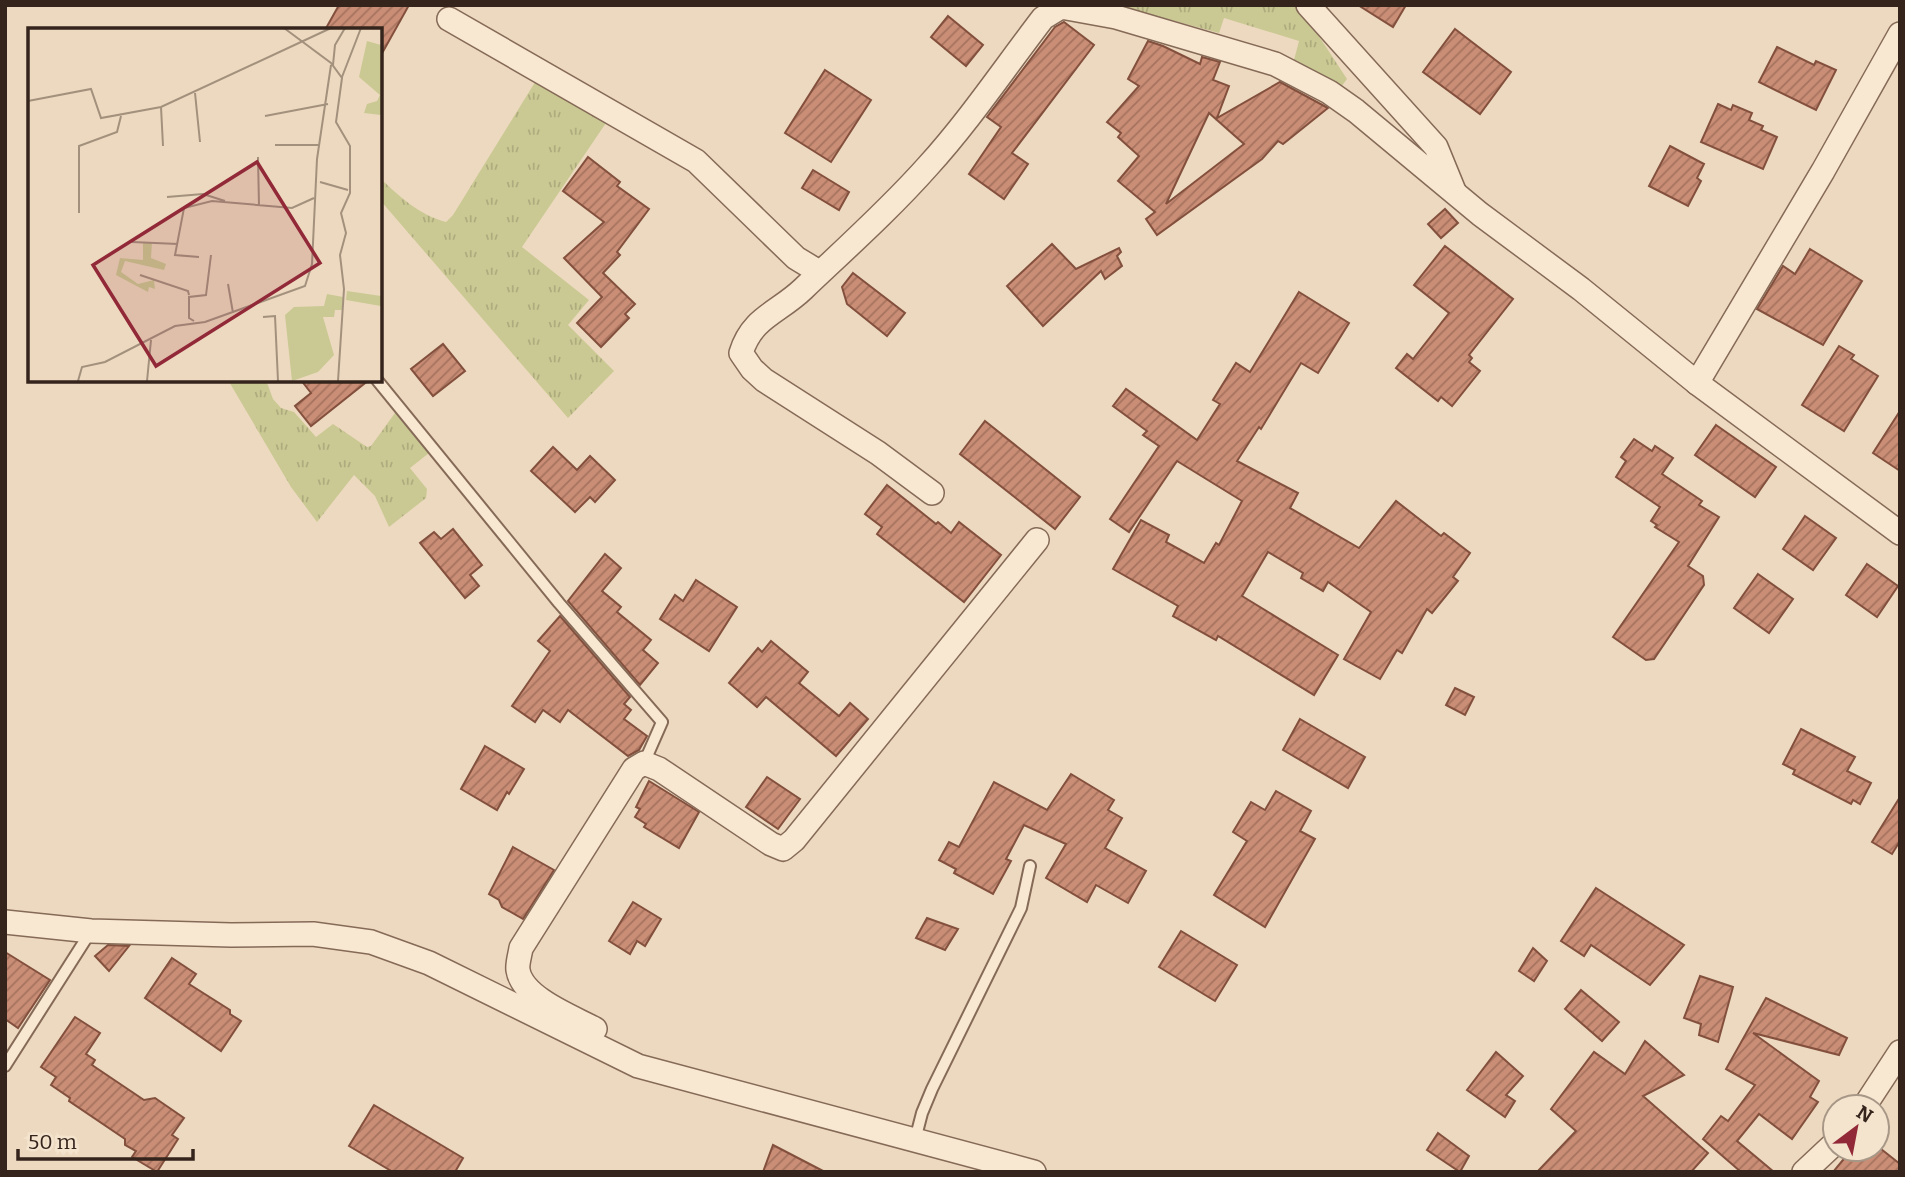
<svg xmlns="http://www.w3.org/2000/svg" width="1905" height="1177" font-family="Bitter,serif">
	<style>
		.grass { fill: url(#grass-tufts) }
		.building { fill: url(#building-hatch); stroke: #83503e; stroke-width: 2; fill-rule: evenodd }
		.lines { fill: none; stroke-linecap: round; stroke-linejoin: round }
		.lane-casing { stroke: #856a58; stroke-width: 14 }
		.street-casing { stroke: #856a58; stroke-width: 26 }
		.lane { stroke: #f8e7d1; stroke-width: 10 }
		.street { stroke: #f8e7d1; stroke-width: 23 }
		.inset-road { fill: none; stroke: #a3917e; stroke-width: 2 }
		.view { fill: #922938; fill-opacity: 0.15; stroke: #922938; stroke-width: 3.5 }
		.inset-edge { fill: none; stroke: #34241c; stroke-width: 3.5 }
	</style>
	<defs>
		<pattern id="grass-tufts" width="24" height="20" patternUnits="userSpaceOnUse" patternTransform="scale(1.75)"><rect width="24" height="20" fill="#cac993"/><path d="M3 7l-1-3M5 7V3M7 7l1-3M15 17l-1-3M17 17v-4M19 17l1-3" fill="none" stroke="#aeac7e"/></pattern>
		<pattern id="building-hatch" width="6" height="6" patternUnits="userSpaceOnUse" patternTransform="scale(1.75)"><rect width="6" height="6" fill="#ca8d75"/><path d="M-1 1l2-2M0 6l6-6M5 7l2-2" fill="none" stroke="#a5735f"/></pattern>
	</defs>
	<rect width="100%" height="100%" fill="#edd9bf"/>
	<g class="grass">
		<path d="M1116 5H1295L1305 15 1347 79 1341 87 1294 60 1299 41 1224 18 1219 33Z"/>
		<path d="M537 79 610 117 522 247 589 300 568 325 614 371 568 418 380 200V178C399 196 419 215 446 222L453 215Z"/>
		<path d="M228 380H266L273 399 281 408 294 412 316 437 333 424 367 447 371 446 395 413 429 453 410 468 427 489 426 498 389 527 375 496 354 475 317 522 291 487Z"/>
	</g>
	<g class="building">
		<path d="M339 5H409L380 57V30H325Z"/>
		<path d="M1358 5H1406L1393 27Z"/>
		<path d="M948 16 983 45 966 66 931 37Z"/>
		<path d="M1064 22 1094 45 1012 153 1028 164 1004 199 969 174 1001 127 987 117 1055 27Z"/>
		<path d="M1455 29 1511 72 1480 114 1423 72Z"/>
		<path d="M1148 41 1163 46 1200 64 1202 57 1220 62 1213 80 1229 86 1217 118 1280 82 1328 108 1283 144 1278 141 1262 159 1157 235 1146 219 1155 212 1118 181 1139 156 1118 137 1121 133 1107 122 1139 86 1128 79ZM1209 113 1244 144 1166 204Z"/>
		<path d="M1777 47 1814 65 1816 61 1836 70 1816 110 1759 82Z"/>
		<path d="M825 70 871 100 831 162 785 133Z"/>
		<path d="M1718 104 1731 110 1733 105 1752 113 1749 120 1763 126 1761 130 1777 137 1763 169 1701 142Z"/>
		<path d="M1670 146 1704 164 1697 178 1701 181 1688 206 1649 186Z"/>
		<path d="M588 157 620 182 617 186 649 209 617 252 620 255 603 273 635 304 625 314 629 318 601 347 577 323 602 297 564 258 604 222 563 191Z"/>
		<path d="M813 170 849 192 839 210 802 188Z"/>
		<path d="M1445 209 1458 223 1441 238 1428 224Z"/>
		<path d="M1052 244 1076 269 1119 248 1121 252 1117 256 1122 266 1105 279 1101 271 1043 326 1007 286Z"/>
		<path d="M1445 246 1513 299 1469 355 1472 358 1469 362 1480 371 1452 406 1441 397 1438 401 1396 368 1407 354 1413 359 1449 313 1414 285Z"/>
		<path d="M1810 249 1862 281 1823 345 1757 309 1783 266 1795 274Z"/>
		<path d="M853 273 905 313 887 336 847 304 842 287Z"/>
		<path d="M1299 292 1349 323 1318 373 1301 363 1261 429 1259 427 1237 461 1298 493 1290 508 1359 548 1396 501 1441 536 1444 533 1470 553 1453 577 1458 581 1432 613 1427 609 1402 653 1397 650 1380 679 1344 659 1371 612 1328 582 1323 591 1301 578 1303 573 1268 552 1242 596 1338 655 1314 695 1218 636 1216 640 1173 616 1178 606 1113 569 1141 520 1169 535 1166 542 1204 563 1216 543 1219 545 1242 501 1177 461 1129 532 1110 519 1159 446 1143 435 1147 431 1113 406 1126 389 1197 440 1220 404 1213 400 1236 363 1250 372Z"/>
		<path d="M443 344 465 371 433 396 411 369Z"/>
		<path d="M1839 346 1854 355 1851 359 1878 376 1844 431 1802 405Z"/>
		<path d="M301 380H369L311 426 295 406 311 393Z"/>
		<path d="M1900 411V471L1873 453Z"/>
		<path d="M985 421 1080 497 1055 529 960 454Z"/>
		<path d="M1716 425 1776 467 1755 497 1695 455Z"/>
		<path d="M1634 439 1652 451 1655 446 1673 458 1662 474 1702 501 1699 505 1719 517 1688 566 1703 576 1704 585 1654 659 1646 660 1613 637 1679 542 1655 527 1657 525 1651 521 1660 507 1616 477 1626 461 1621 457Z"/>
		<path d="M553 447 577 470 590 456 615 480 595 502 590 497 575 512 531 471Z"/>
		<path d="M887 485 936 524 938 522 951 533 959 522 1001 555 964 602 877 534 882 527 865 514Z"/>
		<path d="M1805 516 1836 538 1813 570 1783 549Z"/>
		<path d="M453 529 482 565 470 575 479 586 465 598 420 543 434 532 441 539Z"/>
		<path d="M605 554 621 568 602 591 621 607 617 612 651 640 643 650 658 663 640 685 568 601Z"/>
		<path d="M1867 564 1898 586 1877 617 1846 595Z"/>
		<path d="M1758 574 1793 599 1769 633 1734 608Z"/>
		<path d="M696 580 737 607 709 651 660 619 675 595 683 601Z"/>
		<path d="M560 616 630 697 624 704 631 710 624 719 647 736 639 750 628 756 568 710 560 722 543 710 535 722 512 706 550 651 538 641Z"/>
		<path d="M771 641 808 672 799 683 839 716 850 703 868 719 836 756 766 697 757 707 729 683 758 648 762 652Z"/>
		<path d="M1455 688 1474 697 1465 715 1446 705Z"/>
		<path d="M1300 719 1365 757 1348 788 1283 750Z"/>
		<path d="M1801 729 1855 757 1847 771 1871 783 1860 804 1853 800 1851 804 1793 774 1795 770 1783 764Z"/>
		<path d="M485 746 524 769 509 794 507 792 497 810 461 789Z"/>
		<path d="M1071 774 1114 800 1108 810 1122 818 1105 848 1146 871 1128 903 1096 885 1087 902 1046 878 1066 844 1024 825 1006 859 1011 861 993 894 954 873 956 869 939 860 949 842 959 847 994 782 1047 810Z"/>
		<path d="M767 777 800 799 778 829 746 807Z"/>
		<path d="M649 781 699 812 679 848 644 827 646 824 635 817 640 809 636 807Z"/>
		<path d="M1276 791 1311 811 1300 831 1315 839 1265 927 1214 895 1247 841 1233 832 1251 802 1265 810Z"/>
		<path d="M1900 797V841L1892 854 1872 842Z"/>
		<path d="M513 847 554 870 523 919 502 907 499 900 489 894Z"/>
		<path d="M1596 888 1684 945 1650 985 1591 945 1584 956 1561 941Z"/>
		<path d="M633 902 661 919 645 946 637 941 630 954 609 941Z"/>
		<path d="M927 918 958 929 945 950 916 938Z"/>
		<path d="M1181 931 1237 965 1215 1001 1159 967Z"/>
		<path d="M108 945 129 946 109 971 95 956Z"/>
		<path d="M1533 948 1547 961 1534 981 1519 971Z"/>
		<path d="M5 952 50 980 18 1028 5 1019Z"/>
		<path d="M172 958 196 974 189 984 230 1010V1014L241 1021 221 1051 145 998Z"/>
		<path d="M1700 976 1733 987 1718 1042 1699 1035 1701 1024 1684 1018Z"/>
		<path d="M1581 990 1619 1022 1602 1041 1565 1009Z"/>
		<path d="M1766 998 1847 1038 1839 1055 1753 1033 1819 1081 1810 1097 1818 1102 1792 1139 1759 1114 1737 1141 1774 1172H1741L1703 1139 1721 1116 1728 1121 1755 1085 1726 1069Z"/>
		<path d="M75 1017 100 1033 86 1054 95 1060 92 1065 144 1100 155 1098 184 1118 172 1135 178 1139 157 1172 132 1157 136 1151 125 1145V1139L69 1101 70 1098 51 1085 56 1077 41 1067Z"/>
		<path d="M1645 1041 1684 1075 1643 1096 1708 1153 1691 1172H1537L1576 1131 1551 1109 1594 1052 1625 1074Z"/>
		<path d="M1496 1052 1523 1076 1506 1095 1515 1101 1505 1117 1467 1090Z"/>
		<path d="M374 1105 463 1158 455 1172H393L349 1146Z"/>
		<path d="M1438 1133 1469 1156 1460 1172 1427 1150Z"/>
		<path d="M773 1145 825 1172H763Z"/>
		<path d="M1852 1149H1881L1900 1164V1172H1833Z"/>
	</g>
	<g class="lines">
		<defs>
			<g id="lane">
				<path d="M377 380 559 603 662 722 644 763"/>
				<path d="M5 1066 91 931"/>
				<path d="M915 1140 922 1113 932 1089 1021 908 1030 866"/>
			</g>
			<g id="street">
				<path d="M1308 5 1436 147 1454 191"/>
				<path d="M449 19 696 161 796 258 819 272"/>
				<path d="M1697 383 1823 171 1900 34"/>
				<path d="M932 493 878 453 764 380 752 369 741 353C752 317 778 313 803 289 845 249 889 210 928 166 969 121 1006 66 1043 18L1061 7 1116 17 1275 64 1329 92 1356 111 1480 214 1581 289 1697 383 1900 533"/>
				<path d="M5 922 91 931 231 935 313 934 371 942 429 963 638 1066 1034 1172"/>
				<path d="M595 1029C573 1017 522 998 518 970 517 964 520 955 521 948L634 769 644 763 659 769 771 844 783 849 794 840 1037 540"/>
				<path d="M1864 1107 1900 1052"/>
				<path d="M1804 1172 1835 1143"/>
			</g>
		</defs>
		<use href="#lane" class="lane-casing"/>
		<use href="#street" class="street-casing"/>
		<use href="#lane" class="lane"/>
		<use href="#street" class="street"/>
	</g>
	<g transform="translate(28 28)">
		<rect width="354" height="354" fill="#edd9bf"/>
		<path d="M339 13 353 17V87L336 85 339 76 349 73 352 67 331 49ZM124 214 123 230 138 236 136 242 97 233 93 244 110 256 126 252 127 261 121 259 120 264 88 247 92 230 115 232V215ZM319 263 353 268V278L318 272ZM299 266 315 269V282H307L306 289H295L306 327 290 344 264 353 257 287 266 279 296 278Z" fill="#cac993"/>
		<path class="inset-road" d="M256 0 303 35 314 50 308 94 322 118V165L313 185 318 205 312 227 316 261 310 353M305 37 307 17 317 0M314 49 333 0M167 65 172 114M0 73 63 61 73 90 133 79 303 0M133 79 135 118M237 88 300 76M247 117H292M230 129 231 178M292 154 320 162M139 169 175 166 197 173M51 185V118L89 104 93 88M104 214 150 216M171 229 147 227 156 180 184 173 264 180 286 170M112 247 160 263 161 267M200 256 205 285M235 289 247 288 250 353M166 293 161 290V269L178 267 183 227M50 353 54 339 77 334 147 298 177 294 277 258 284 236 289 131 303 37M119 353 123 312"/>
		<path class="view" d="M229 134 292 235 128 338 65 237Z"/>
		<rect width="354" height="354" class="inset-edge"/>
	</g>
	<rect width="1905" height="1177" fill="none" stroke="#34241c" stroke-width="14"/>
	<g transform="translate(1856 1128) rotate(32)"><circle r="33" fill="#f4e4ce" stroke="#a79787" stroke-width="2"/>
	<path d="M0-5L12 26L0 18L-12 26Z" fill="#922938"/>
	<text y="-10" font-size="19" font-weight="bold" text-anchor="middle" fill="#34241c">N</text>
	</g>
	<path d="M18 1149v10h175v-10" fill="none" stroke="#34241c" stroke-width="3.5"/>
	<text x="28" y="1149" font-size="21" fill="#34241c" stroke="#f4e4ce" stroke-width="5" paint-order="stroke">50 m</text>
</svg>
